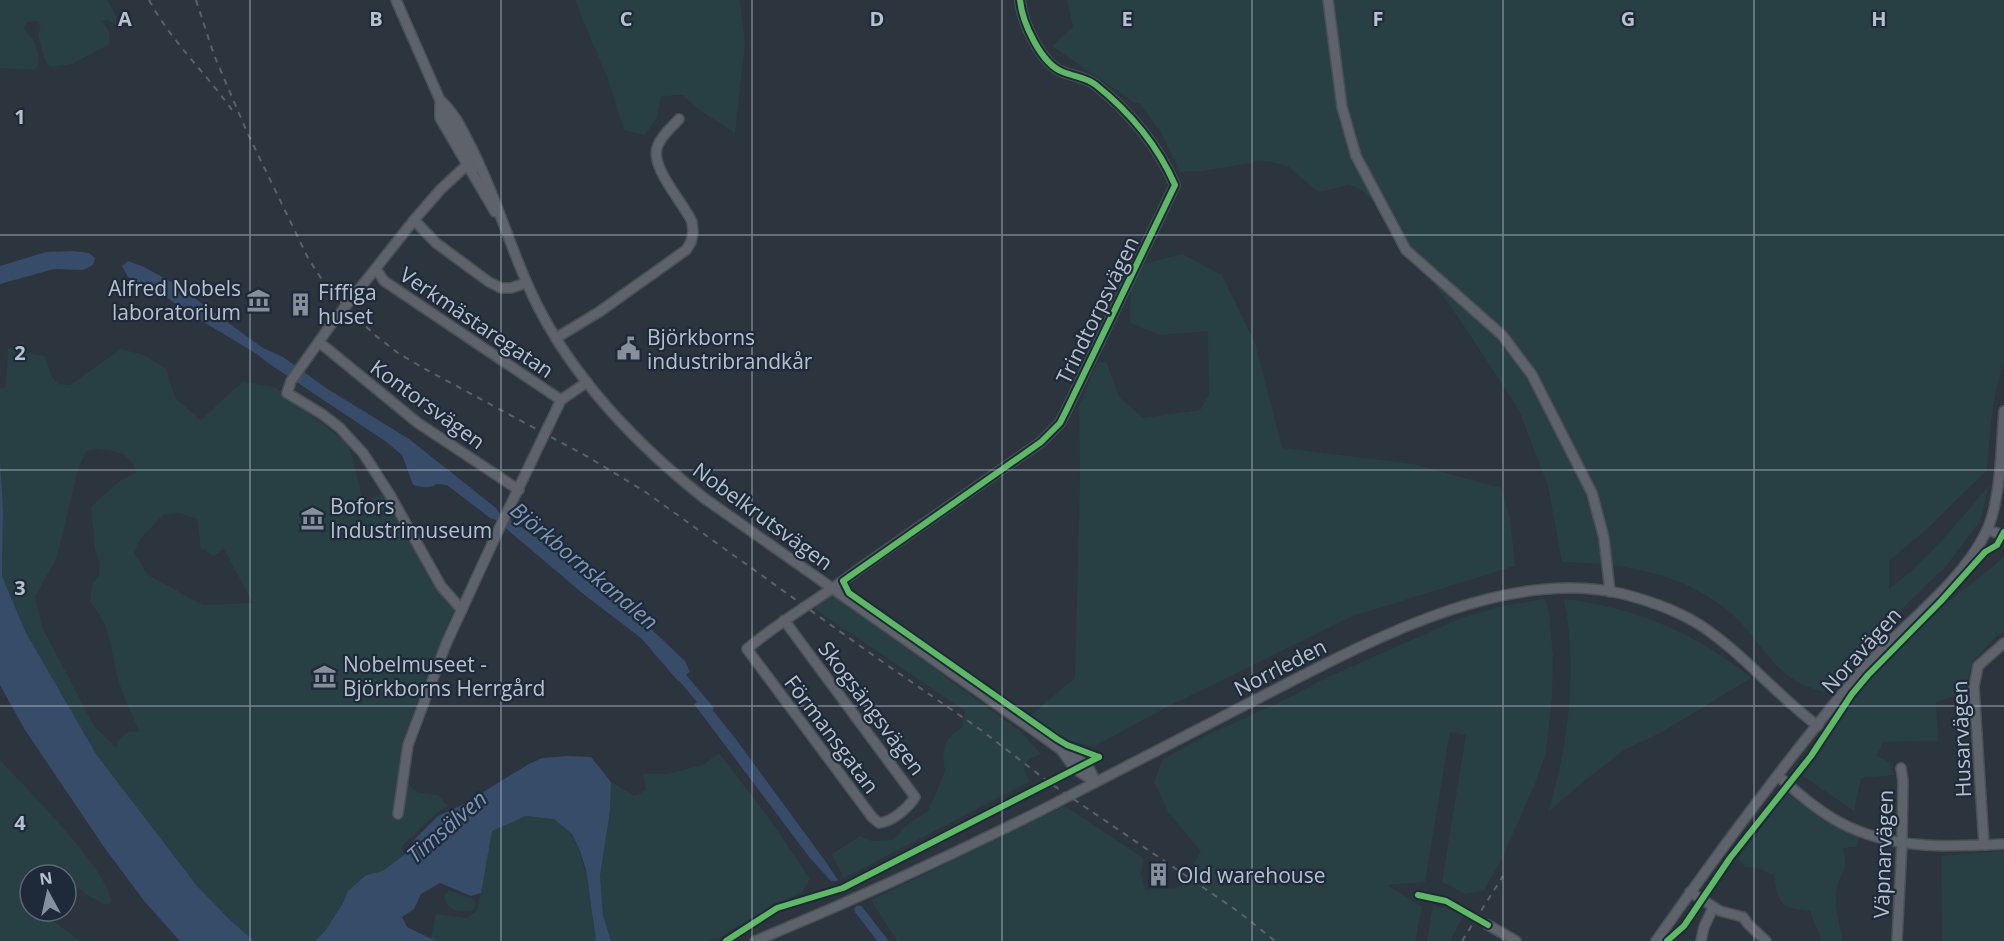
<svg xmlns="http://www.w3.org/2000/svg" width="2004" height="941" font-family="'Open Sans',sans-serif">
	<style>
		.green { fill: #284044; fill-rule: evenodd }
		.water { fill: #374c68 }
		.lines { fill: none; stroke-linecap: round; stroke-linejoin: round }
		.canal { stroke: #374c68; stroke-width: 9 }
		.minor-casing { stroke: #4b5057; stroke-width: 12 }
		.minor { stroke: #5d626b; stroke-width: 9 }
		.rail { stroke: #5b6168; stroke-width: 2; stroke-dasharray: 6 6; stroke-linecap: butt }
		.cycleway-casing { stroke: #1e2a39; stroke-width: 10 }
		.cycleway { stroke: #5cba63; stroke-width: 6 }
		.grid { fill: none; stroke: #b7c0cd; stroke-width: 1.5; stroke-opacity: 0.55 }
		.labels { text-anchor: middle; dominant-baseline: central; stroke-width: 4.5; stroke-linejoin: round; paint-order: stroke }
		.poi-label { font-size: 21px; fill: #b7c0cd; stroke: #1e2a39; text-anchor: start }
		.street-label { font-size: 21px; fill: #b7c0cd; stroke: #1e2a39 }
		.water-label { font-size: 22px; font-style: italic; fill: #7c96b6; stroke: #1e2a39 }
		.grid-label { font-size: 20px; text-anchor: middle; font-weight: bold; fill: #b7c0cd; stroke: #1e2a39; stroke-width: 4.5; stroke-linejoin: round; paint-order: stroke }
	</style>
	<rect width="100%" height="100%" fill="#2c343d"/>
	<g class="green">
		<path d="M0 0H107L116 16V24L108 20 102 21 109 32 110 42 106 46 72 64 51 67 48 65 44 58 38 34 41 26 37 21 27 22 24 27C26 34 30 35 33 40 37 47 40 59 38 66L34 70 0 68Z"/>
		<path d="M575 0H740L745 44 735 133 698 109 683 95 661 96 657 117 645 135 624 130 609 82Z"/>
		<path d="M1067 0H2004V361C1992 397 1990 433 1987 470L1927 529 1889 561V589C1927 562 1958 521 1989 486L1980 521 1947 565 1890 621 1824 692C1811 688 1796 683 1786 674 1766 658 1753 633 1734 616 1687 573 1623 563 1562 562L1548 486 1519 410 1460 320 1379 206 1362 190 1349 185 1318 192 1289 167 1272 162 1261 161 1203 171 1180 172 1160 131 1139 103H1135L1052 46 1073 27Z"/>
		<path d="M1182 254 1222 275 1255 343 1282 448 1413 464 1501 488 1510 518 1515 566 1353 616 1167 707 1093 747 1069 740 1068 741 1031 715 1075 678 1080 477 1079 406 1097 363 1106 361 1119 397 1143 418 1200 410 1209 394 1208 331 1160 335 1130 323 1131 283 1136 269 1148 263Z"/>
		<path d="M23 341 27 353 45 356 51 375 58 384 70 385 121 349 144 355 166 369 175 398 201 420 242 382 275 387 349 445 363 501 383 494 419 557 455 608C433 661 408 717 398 773L402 774 400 783 407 782C415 794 424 794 438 795L448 806 437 813 402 846 404 855 383 871 366 875 348 891 343 903 325 931 315 941H254L229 919 197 886 96 754 25 631 2 576 3 510 0 458V389L6 387 8 349ZM98 449C116 451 132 453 136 473L120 481 98 500 91 508 95 548 100 564 99 575 92 584 90 602C112 628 110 648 118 679 123 696 132 714 139 731L128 732 117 741V748L94 726 42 627 35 597 57 557 78 469 86 451ZM179 513 197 519 201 548 213 556 224 549 253 603 203 605 148 575 134 553 140 539 163 515Z"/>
		<path d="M2004 555V632L1999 634 1974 659 1964 693 1936 702 1938 741 1883 742 1877 756 1889 762 1894 775 1861 778 1854 811 1803 776 1833 728 1881 665 1940 608 1994 566Z"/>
		<path d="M831 593 1021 732 1041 754 1029 759 1024 768 1029 782 844 878 832 854 860 836 872 841 893 840 907 825 928 811 945 771 943 755 948 739 962 727 965 711 812 607Z"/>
		<path d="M1545 599 1549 613 1553 656 1552 697 1546 753 1535 784 1503 856 1484 891 1465 894 1442 882 1466 735 1450 732 1425 882 1387 885 1422 907 1415 941H897L871 900 1065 806 1144 859 1141 874 1145 890 1179 888 1201 851 1168 812 1154 782 1163 759 1205 736 1276 704 1328 677 1459 619 1502 606Z"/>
		<path d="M1564 599C1634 607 1697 633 1751 678L1662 732 1624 750 1589 777 1548 812C1569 743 1578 671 1564 599Z"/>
		<path d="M719 753 771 821 810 879 802 892 750 919 722 936 706 941H611L603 915 600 876 610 812 611 782 635 796 646 790 643 774H667L703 765Z"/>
		<path d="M0 760C22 784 114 875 111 903L106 905 87 895 81 889 66 886V875H30V911H48L47 917 81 941H0Z"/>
		<path d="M1787 793 1824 821 1859 837 1856 847 1843 848C1849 874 1841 868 1837 889 1834 906 1839 924 1843 941H1822L1810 911C1780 907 1779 906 1774 875L1757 868 1745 867 1738 858Z"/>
		<path d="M526 816C534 817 546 816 553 819 588 832 590 909 596 941H436L431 939 436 914 466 918 477 911 492 831Z"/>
		<path d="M2004 851V941H1942L1941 856Z"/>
		<path d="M449 891 473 899 476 905 473 910C460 912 444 912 445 894Z"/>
		<path d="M1433 906 1447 908 1464 915 1450 941H1427Z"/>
	</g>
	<g class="water">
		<path d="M73 251 89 253 95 258 93 265 83 270 54 269 0 284V266L46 252Z"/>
		<path d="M128 261 144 267 175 284 263 348 283 357 326 388 409 439 496 508 499 513 565 556 570 565 646 624 685 661 690 672 678 681 641 638 587 597 496 520 490 518 447 485 437 484C428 489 422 487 413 485L402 455 385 441 268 363 257 354 187 312 162 294 128 277 122 266Z"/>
		<path d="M0 458 3 510 2 576 25 631 96 754 197 886 229 919 254 941H180L145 902 104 847 25 730 0 685Z"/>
		<path d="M703 698 735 738 828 865 838 880 836 881H831L810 858 694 704Z"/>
		<path d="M568 756 591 757 611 782 610 811 600 876 603 915 611 941H596L586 870 580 851 572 834 554 819 526 816 492 831 481 893 471 896 440 883 421 894 414 909 402 917 407 927 436 941H315L325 931 343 903 348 891 366 875 383 871 404 855 416 838 438 816 464 804 527 765 542 758Z"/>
	</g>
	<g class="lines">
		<g class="canal">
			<path d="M675 669 709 709"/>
			<path d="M859 910 883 941"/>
		</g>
		<defs>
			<g id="minor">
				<path d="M396 0 447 116 476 168"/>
				<path d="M1328 0 1342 107 1356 156 1406 250 1502 335 1532 375 1592 493 1604 538 1610 592"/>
				<path d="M440 100C454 112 462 129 470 145 493 189 506 235 526 281 563 368 631 440 704 498L1059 748C1077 758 1089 761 1095 782"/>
				<path d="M440 105V118L495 212"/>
				<path d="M414 220 436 243 489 282 501 288H511L526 283"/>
				<path d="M376 269 384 281 390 285 561 400"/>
				<path d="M556 338 599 312 686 250 691 242 693 232 692 222C684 203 648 166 658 145 662 135 672 127 679 119"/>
				<path d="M319 342 418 423 519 490"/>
				<path d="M1987 530 2004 535"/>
				<path d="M462 610 441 586 390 495 363 453 340 428 322 414 287 393 291 381 330 326 414 220 441 189 467 165"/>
				<path d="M784 620 915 797C908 808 892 822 879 823L872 817 747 649C782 619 823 597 859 569L1041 442 1060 423 1067 409 1175 185C1157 144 1131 113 1096 85 1086 77 1075 77 1063 72 1041 64 1022 22 1020 0"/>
				<path d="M1062 751 1075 769 1095 782"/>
				<path d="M1778 776C1798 793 1818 811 1841 823 1892 850 1949 847 2004 844"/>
				<path d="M398 814 408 745 446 644 498 531 561 400 587 382"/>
				<path d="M1984 845 1974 687 1978 666 2004 643"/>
				<path d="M1690 892 1720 911 1743 917 1748 924 1766 941"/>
				<path d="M1488 925 1516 941"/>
				<path d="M755 941C852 901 948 857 1042 810 1113 774 1183 737 1253 701 1359 647 1501 565 1623 594 1650 601 1678 611 1700 625 1743 653 1776 695 1818 726"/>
				<path d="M1656 941C1720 850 1787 759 1859 674 1898 628 1960 586 1986 532 2001 502 2001 446 2004 411"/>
				<path d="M1701 941 1704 927 1713 908"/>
				<path d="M1897 941 1902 842 1903 781 1901 768"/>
			</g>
		</defs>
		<use href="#minor" class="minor-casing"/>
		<use href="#minor" class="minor"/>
		<g class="rail">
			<path d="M149 0C171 41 205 72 232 110"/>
			<path d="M196 0 214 55 247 132 308 258 321 278 345 307 375 335 398 353 425 369 588 457 644 491 884 663 981 730 1050 783 1239 912 1275 941"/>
			<path d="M1462 941 1503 876"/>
		</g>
		<defs>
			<g id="cycleway">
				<path d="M1020 0C1022 22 1041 64 1063 72 1075 77 1086 77 1096 85 1131 113 1157 144 1175 185L1067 409 1060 423 1041 442 843 581 849 593 1057 739 1067 745 1099 757"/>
				<path d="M1418 895 1446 901 1488 925"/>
				<path d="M726 941 777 908 843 888 1099 757"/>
				<path d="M1667 941 1684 926 1730 858 1811 756 1852 694 1868 675 1941 601 1985 552 1997 545 2004 532"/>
			</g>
		</defs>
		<use href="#cycleway" class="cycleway-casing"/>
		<use href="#cycleway" class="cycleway"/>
	</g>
	<path class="grid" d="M250 0V941M501 0V941M752 0V941M1002 0V941M1252 0V941M1503 0V941M1754 0V941M0 235H2004M0 470H2004M0 706H2004"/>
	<defs>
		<symbol id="museum-bare" viewBox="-9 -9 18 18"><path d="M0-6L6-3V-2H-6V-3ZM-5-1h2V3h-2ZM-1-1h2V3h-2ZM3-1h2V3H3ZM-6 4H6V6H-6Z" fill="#868f9b" stroke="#1e2a39" stroke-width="2.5" paint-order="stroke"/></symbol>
		<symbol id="building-bare" viewBox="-9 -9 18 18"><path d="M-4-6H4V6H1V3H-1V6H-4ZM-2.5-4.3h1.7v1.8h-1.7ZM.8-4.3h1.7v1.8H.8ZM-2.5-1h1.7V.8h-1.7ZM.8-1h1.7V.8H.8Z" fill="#868f9b" stroke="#1e2a39" stroke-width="2.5" paint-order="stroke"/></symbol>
		<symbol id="civic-bare" viewBox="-9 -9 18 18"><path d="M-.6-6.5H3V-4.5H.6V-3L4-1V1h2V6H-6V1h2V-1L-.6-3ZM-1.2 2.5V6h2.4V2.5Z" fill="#868f9b" stroke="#1e2a39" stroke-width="2.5" paint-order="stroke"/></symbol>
	</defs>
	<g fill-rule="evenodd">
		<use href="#museum-bare" x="242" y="284" width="33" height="33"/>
		<use href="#building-bare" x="284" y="288" width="33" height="33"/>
		<use href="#civic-bare" x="612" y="332" width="33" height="33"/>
		<use href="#museum-bare" x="296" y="502" width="33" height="33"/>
		<use href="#museum-bare" x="308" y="660" width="33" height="33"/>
		<use href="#building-bare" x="1142" y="858" width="33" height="33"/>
	</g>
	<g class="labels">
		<g class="poi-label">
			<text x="241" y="288" text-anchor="end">Alfred Nobels<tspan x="241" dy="24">laboratorium</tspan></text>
			<text x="318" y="292">Fiffiga<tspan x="318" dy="24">huset</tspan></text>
			<text x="647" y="337">Björkborns<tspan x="647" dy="24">industribrandkår</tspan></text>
			<text x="330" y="506">Bofors<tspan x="330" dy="24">Industrimuseum</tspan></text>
			<text x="343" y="664">Nobelmuseet -<tspan x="343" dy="24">Björkborns Herrgård</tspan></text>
			<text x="1177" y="875">Old warehouse</text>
		</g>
		<g class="street-label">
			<text transform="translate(1097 310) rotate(-64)">Trindtorpsvägen</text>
			<text transform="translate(477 322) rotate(34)">Verkmästaregatan</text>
			<text transform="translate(428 404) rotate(36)">Kontorsvägen</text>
			<text transform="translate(763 516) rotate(36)">Nobelkrutsvägen</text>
			<text transform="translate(1861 650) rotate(-48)">Noravägen</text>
			<text transform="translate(1280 667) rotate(-27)">Norrleden</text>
			<text transform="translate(872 708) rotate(53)">Skogsängsvägen</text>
			<text transform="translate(832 734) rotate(53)">Förmansgatan</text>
			<text transform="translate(1961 739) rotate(-92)">Husarvägen</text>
			<text transform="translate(1883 854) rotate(-88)">Väpnarvägen</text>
		</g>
		<g class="water-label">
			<text transform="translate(585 565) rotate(40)">Björkbornskanalen</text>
			<text transform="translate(446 826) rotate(-41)">Timsälven</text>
		</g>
	</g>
	<g class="grid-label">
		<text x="125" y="26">A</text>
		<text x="376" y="26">B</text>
		<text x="626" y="26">C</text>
		<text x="877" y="26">D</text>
		<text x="1127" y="26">E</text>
		<text x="1378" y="26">F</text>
		<text x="1628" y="26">G</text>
		<text x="1879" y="26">H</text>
		<text x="20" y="124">1</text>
		<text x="20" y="360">2</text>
		<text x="20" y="595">3</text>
		<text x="20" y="830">4</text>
	</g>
	<g transform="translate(48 893) rotate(352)"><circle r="28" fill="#1e2a39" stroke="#5b6674" stroke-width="1.5"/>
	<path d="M0-4.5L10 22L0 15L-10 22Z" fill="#868f9b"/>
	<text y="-9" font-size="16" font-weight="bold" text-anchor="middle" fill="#b7c0cd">N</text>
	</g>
</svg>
